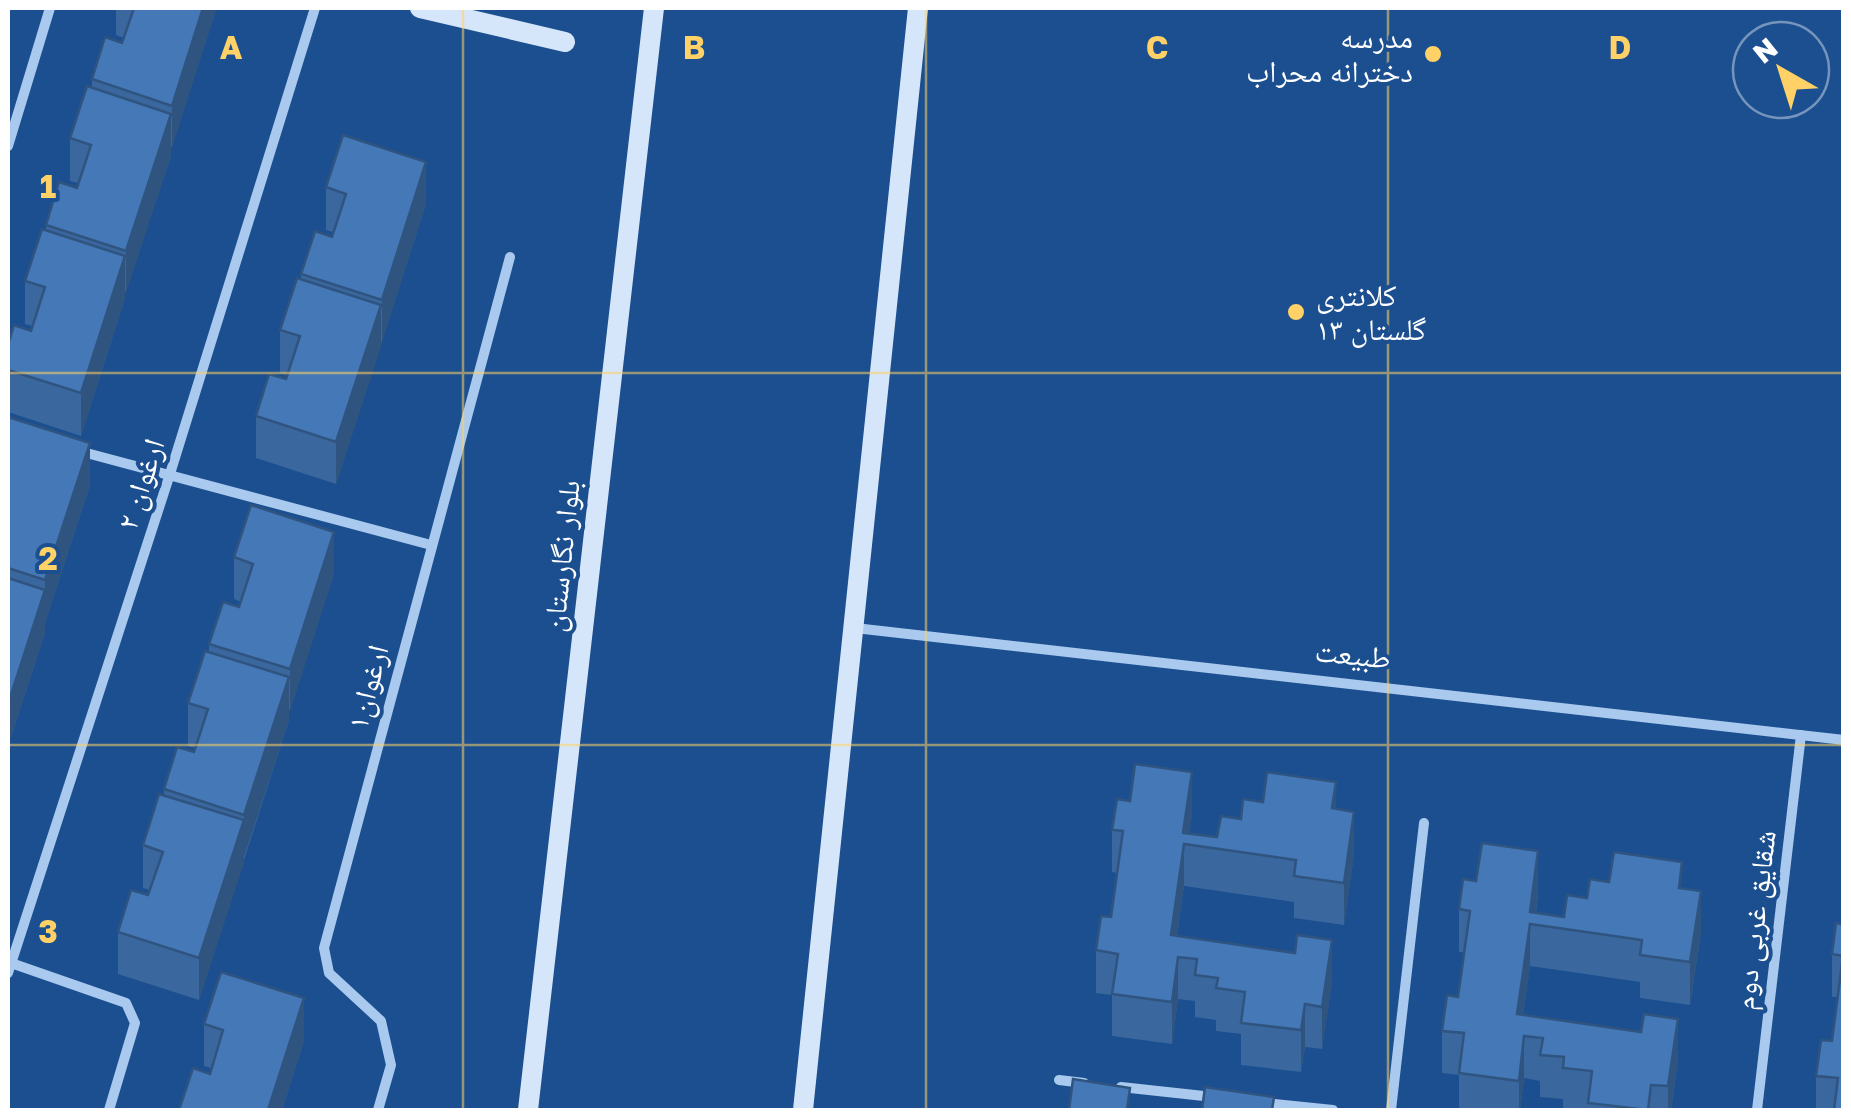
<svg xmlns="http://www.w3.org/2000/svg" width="1851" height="1118" font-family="'Golos Text','Noto Naskh Arabic',sans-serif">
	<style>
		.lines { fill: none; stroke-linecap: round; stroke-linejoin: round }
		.street { stroke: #a9c9ee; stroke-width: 10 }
		.secondary { stroke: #d6e6fa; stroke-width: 20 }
		.wall { fill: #3a679d }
		.shaded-wall { fill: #305480 }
		.building { fill: #4478b7; stroke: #305480; stroke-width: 2.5 }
		.grid { fill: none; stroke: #ffd166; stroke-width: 2.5; stroke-opacity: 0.55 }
		.poi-dot { fill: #ffd166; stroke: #1b4f8f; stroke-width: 4 }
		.labels { text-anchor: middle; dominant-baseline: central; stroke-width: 8; stroke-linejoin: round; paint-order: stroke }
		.poi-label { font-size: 30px; fill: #fff; stroke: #1b4f8f; text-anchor: end }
		.street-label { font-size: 30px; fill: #fff; stroke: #1b4f8f }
		.grid-label { font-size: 32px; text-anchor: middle; font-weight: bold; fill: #ffd166; stroke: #1b4f8f; stroke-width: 8; stroke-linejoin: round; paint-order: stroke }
	</style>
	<rect width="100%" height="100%" fill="#1b4f8f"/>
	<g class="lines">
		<g class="street">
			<path d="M8 146 50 8"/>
			<path d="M79 451 431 545"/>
			<path d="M855 628 1844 740"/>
			<path d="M11 963 126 1003 135 1023 109 1110"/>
			<path d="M8 973 169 477 315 8"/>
			<path d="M1059 1080 1084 1083"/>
			<path d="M1121 1087 1213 1097"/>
			<path d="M1265 1103 1333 1110"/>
			<path d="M378 1110 391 1065 381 1021 329 973 324 948 510 257"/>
			<path d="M1391 1110 1424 823"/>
			<path d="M1757 1110 1801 735"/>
		</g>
		<g class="secondary">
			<path d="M420 8 565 42"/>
			<path d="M528 1110 654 8"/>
			<path d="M803 1110 918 8"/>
		</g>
	</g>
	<g class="wall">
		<path d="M116 8H216V10L171 148V156L125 293V298L81 436 8 412V345L31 331 32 326 25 324V281L46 231V225L77 188 78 183 70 181V138L92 88V79L122 43 124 38 116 35Z"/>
		<path d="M326 187 426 204 336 484 256 458V416L286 379 288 375 280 373V330L301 279V274L332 237 333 232 326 230Z"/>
		<path d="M8 417 90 485 45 623V633L8 746Z"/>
		<path d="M234 557 334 574 289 711V720L199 1000 118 974V932L148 895 150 890 143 888V845L164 795V789L194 752 195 748 188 746V703L209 652V644L239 607 241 602 234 599Z"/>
		<path d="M1263 802 1336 809 1354 854 1344 925 1294 918V902L1184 886 1177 936 1332 982 1322 1049 1305 1047 1301 1072 1241 1065V1034L1216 1031V1020L1195 1017V1001L1178 999 1172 1044 1112 1036V995L1096 993V950L1111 917 1117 873 1112 872V830L1192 815 1189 833 1217 837Z"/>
		<path d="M1682 888 1701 933 1690 1005 1640 998V982L1530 966 1523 1015 1678 1061 1671 1110H1563V1099L1540 1097V1081L1524 1078 1520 1110H1459V1075L1442 1073V1031L1458 997 1464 952H1459V909L1538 894 1536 913 1564 917 1587 898Z"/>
		<path d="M1844 925V1110H1816V1076L1832 1041 1837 997H1832V954Z"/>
		<path d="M204 1024 304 1041 282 1110H179L210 1074 211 1068 204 1066Z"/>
	</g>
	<g class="shaded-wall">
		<path d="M203 8H216V10L172 148V106Z"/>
		<path d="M171 114V156L126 293V251Z"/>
		<path d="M426 162V204L382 342V300Z"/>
		<path d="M125 256V298L81 436V393Z"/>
		<path d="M381 305V347L336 484V442Z"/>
		<path d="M90 443V485L45 623V580Z"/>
		<path d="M334 532V574L290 712V669Z"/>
		<path d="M45 590V633L8 746V704Z"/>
		<path d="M289 677V720L244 857V815Z"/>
		<path d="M1192 772V815L1188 844H1184V886L1171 978V935Z"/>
		<path d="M1336 782V825L1332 808Z"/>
		<path d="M1354 812V854L1344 925V883Z"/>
		<path d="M244 820V863L199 1000V958Z"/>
		<path d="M1538 851V894L1534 924H1530V966L1517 1057V1014Z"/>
		<path d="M1701 891V933L1690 1005V962Z"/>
		<path d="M1332 940V982L1322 1049V1007Z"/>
		<path d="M1178 957V999L1172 1044V1002Z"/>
		<path d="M304 998V1041L282 1110H268Z"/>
		<path d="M1305 1004V1047L1301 1072V1030Z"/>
		<path d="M1678 1019V1061L1671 1110H1668V1086Z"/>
		<path d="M1524 1036V1078L1520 1110H1519V1081Z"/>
	</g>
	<g class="building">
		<path d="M134 8H203L172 106 92 79 105 37 122 43Z"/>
		<path d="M87 86 171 114 126 251 46 225 59 182 77 188 91 145 70 138Z"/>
		<path d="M343 135 426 162 382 300 301 274 315 231 332 237 346 194 326 187Z"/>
		<path d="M42 229 125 256 81 393 8 370V345L14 325 31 331 45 287 25 281Z"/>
		<path d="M297 278 381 305 336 442 256 416 269 374 286 379 300 336 280 330Z"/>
		<path d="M8 417 90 443 45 580 8 568Z"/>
		<path d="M251 505 334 532 290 669 209 644 223 602 239 607 253 564 234 557Z"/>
		<path d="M8 578 45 590 8 704Z"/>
		<path d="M205 651 289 677 244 815 164 789 177 747 194 752 208 709 188 703Z"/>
		<path d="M1135 764 1192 772 1183 833 1217 837 1221 816 1241 819 1243 799 1263 802 1267 772 1336 782 1332 808 1354 812 1344 883 1294 876 1296 860 1184 844 1171 935 1295 953 1297 935 1332 940 1322 1007 1305 1004 1301 1030 1241 1023 1245 992 1216 988 1218 978 1195 975 1197 959 1178 957 1172 1002 1112 994 1118 954 1096 950 1101 916 1111 917 1123 831 1112 830 1117 799 1130 801Z"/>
		<path d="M159 794 244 820 199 958 118 932 131 890 148 895 163 852 143 845Z"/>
		<path d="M1482 843 1538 851 1530 912 1564 917 1567 895 1587 898 1590 879 1609 882 1614 852 1682 862 1679 888 1701 891 1690 962 1640 955 1642 940 1530 924 1517 1014 1641 1032 1644 1014 1678 1019 1668 1086 1651 1085 1648 1110 1588 1103 1592 1071 1563 1068 1564 1057 1540 1055 1543 1038 1524 1036 1519 1081 1459 1073 1464 1033 1442 1031 1447 995 1458 997 1470 911 1459 909 1463 879 1476 881Z"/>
		<path d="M1836 923 1844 925V1110H1834L1838 1078 1816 1076 1821 1040 1832 1041 1843 956 1832 954Z"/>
		<path d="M221 972 304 998 268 1110H179L193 1068 210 1074 223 1030 204 1024Z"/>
		<path d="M1073 1079 1130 1088 1127 1110H1069Z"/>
		<path d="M1205 1087 1274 1097 1272 1110H1202Z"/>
	</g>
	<path class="grid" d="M463 8V1110M926 8V1110M1388 8V1110M8 373H1844M8 745H1844"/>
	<g class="poi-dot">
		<circle cx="1433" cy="54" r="10"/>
		<circle cx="1296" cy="312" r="10"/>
	</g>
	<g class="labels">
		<g class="poi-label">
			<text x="1413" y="37">مدرسه<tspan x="1413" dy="34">دخترانه محراب</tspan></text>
			<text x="1316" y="295" text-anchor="start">کلانتری<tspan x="1316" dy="34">۱۳ گلستان</tspan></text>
		</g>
		<g class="street-label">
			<text transform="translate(140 484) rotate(-72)">ارغوان ۲</text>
			<text transform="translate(561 556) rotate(-84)">بلوار نگارستان</text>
			<text transform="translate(1353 654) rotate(6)">طبیعت</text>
			<text transform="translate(367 687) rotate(-75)">ارغوان۱</text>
			<text transform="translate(1754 920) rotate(-83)">شقایق غربی دوم</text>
		</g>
	</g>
	<g class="grid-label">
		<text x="231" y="59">A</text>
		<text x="694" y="59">B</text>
		<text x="1157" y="59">C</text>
		<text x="1620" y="59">D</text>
		<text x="48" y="198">1</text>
		<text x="48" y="570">2</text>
		<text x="48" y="943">3</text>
	</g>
	<rect width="1851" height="1118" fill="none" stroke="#ffffff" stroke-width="20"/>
	<g transform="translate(1781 70) rotate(321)"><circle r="48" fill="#1b4f8f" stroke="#7695bc" stroke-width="2.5"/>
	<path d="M0-8L18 38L0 25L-18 38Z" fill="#ffd166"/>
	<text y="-15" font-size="28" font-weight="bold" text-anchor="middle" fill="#ffffff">N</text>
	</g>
</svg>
